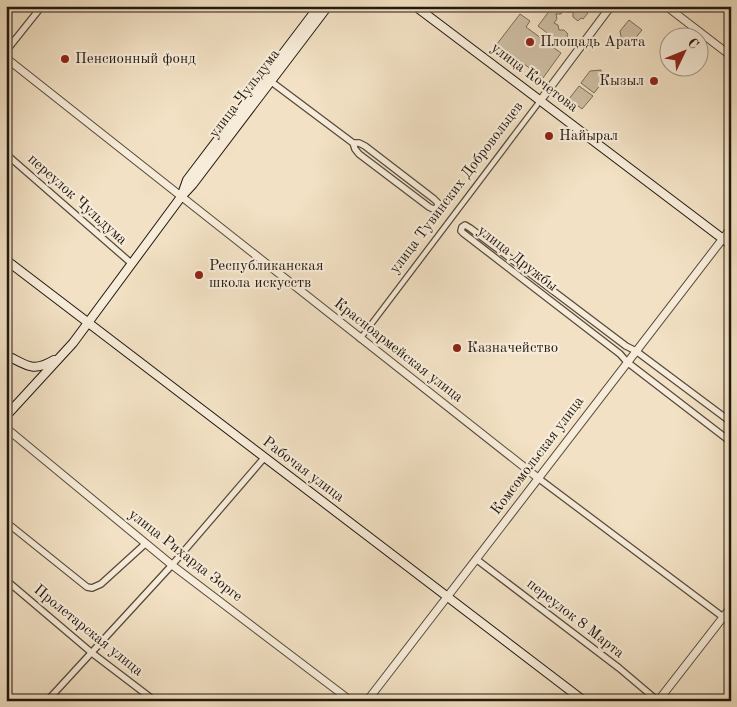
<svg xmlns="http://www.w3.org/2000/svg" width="737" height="707" font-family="'Old Standard TT',serif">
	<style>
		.green { fill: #cfbfa5; stroke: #786c5a }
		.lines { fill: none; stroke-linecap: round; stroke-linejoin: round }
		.pedestrian-casing { stroke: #564a3c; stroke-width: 7 }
		.minor-casing { stroke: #564a3c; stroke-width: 8 }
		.tertiary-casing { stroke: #564a3c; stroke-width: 9 }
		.secondary-casing { stroke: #22180f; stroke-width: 10 }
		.pedestrian { stroke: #f7ecd9; stroke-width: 4.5 }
		.minor { stroke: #f7ecd9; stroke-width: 5.5 }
		.tertiary { stroke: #f7ecd9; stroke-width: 7 }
		.secondary { stroke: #f7ecd9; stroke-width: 8 }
		.poi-dot { fill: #8f2418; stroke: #f7ecd9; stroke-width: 2 }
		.labels { text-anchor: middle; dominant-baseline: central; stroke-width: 4.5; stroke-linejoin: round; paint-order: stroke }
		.poi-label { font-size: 15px; fill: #22180f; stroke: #f7ecd9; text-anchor: start }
		.street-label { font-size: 15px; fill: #22180f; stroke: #f7ecd9 }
	</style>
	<rect width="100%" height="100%" fill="#f2e1c4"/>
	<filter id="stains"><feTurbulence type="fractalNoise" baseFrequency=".004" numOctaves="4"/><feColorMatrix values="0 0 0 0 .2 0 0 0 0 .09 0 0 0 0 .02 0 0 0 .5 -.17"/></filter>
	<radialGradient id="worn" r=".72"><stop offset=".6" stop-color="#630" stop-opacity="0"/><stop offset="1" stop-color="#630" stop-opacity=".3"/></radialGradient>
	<g class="green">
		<path d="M553 6H579L588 13 583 19 581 18 578 21 573 17V12H567L564 10 561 14H556L557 19 554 23 558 25 559 30H564L568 34 567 36 569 38 563 45 538 26Z"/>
		<path d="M520 14 530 21 526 27 561 53 543 78 497 44Z"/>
		<path d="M629 20 642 30 633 41 622 43 620 31Z"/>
		<path d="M601 70 602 83 594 93 581 83 590 71Z"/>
		<path d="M579 86 593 96 582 109 569 99Z"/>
	</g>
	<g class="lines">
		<defs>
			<path id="pedestrian" d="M360 339 540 101"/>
			<g id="minor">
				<path d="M6 51 42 6"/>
				<path d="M269 80 353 143H359L365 146 434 199 438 203 437 208 433 209 429 207 359 154 355 149 353 143"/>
				<path d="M6 154 131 263"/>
				<path d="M731 422 636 351 626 346 470 228 465 225 462 227 461 231 463 233 620 354 627 362 731 442"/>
				<path d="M538 478 731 623"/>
				<path d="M6 522 87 587 92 588 101 584 145 544"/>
				<path d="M476 559 619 668 658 701"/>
				<path d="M6 580 92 653 155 701"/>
				<path d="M47 701 172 565 264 458"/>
			</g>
			<g id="tertiary">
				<path d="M666 6 731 56"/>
				<path d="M6 58 538 478"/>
				<path d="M540 101 611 6"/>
				<path d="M6 428 172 565 351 701"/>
				<path d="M367 701 731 228"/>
				<path d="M658 701 731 607"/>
			</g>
			<g id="secondary">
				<path d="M415 6 731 245"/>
				<path d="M181 197 187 180 319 6"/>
				<path d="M6 260 584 701"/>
				<path d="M6 355C27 365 32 373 54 360"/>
				<path d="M6 416 73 343 181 197 193 184 328 6"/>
			</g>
		</defs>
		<use href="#pedestrian" class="pedestrian-casing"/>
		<use href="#minor" class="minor-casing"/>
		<use href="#tertiary" class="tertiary-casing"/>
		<use href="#secondary" class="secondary-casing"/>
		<use href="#pedestrian" class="pedestrian"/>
		<use href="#minor" class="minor"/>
		<use href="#tertiary" class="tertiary"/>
		<use href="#secondary" class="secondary"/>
	</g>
	<g class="poi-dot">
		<circle cx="530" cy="42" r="5"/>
		<circle cx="65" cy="59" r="5"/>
		<circle cx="654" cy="81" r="5"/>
		<circle cx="549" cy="136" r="5"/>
		<circle cx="199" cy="275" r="5"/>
		<circle cx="457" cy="348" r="5"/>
	</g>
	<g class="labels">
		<g class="poi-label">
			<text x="540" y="42">Площадь Арата</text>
			<text x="75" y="59">Пенсионный фонд</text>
			<text x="644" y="81" text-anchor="end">Кызыл</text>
			<text x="559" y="136">Найырал</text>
			<text x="209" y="266">Республиканская<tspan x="209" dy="17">школа искусств</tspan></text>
			<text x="467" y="348">Казначейство</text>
		</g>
		<g class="street-label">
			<text transform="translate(534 78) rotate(37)">улица Кочетова</text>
			<text transform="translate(245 94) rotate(-53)">улица Чульдума</text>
			<text transform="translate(457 188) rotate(-53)">улица Тувинских Добровольцев</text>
			<text transform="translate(77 200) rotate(42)">переулок Чульдума</text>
			<text transform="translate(517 259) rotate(38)">улица Дружбы</text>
			<text transform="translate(398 351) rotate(38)">Красноармейская улица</text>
			<text transform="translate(538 456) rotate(-53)">Комсомольская улица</text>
			<text transform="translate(303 470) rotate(37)">Рабочая улица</text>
			<text transform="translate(185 556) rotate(38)">улица Рихарда Зорге</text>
			<text transform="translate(575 619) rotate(38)">переулок 8 Марта</text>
			<text transform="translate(88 631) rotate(39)">Пролетарская улица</text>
		</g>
	</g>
	<rect width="737" height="707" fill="none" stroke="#f2e1c4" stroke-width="25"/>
	<rect x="8" y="8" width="722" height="692" fill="none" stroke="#22180f" stroke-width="2.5"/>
	<rect x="12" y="12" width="712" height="682" fill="none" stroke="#22180f"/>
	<g transform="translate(684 52) rotate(47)"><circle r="24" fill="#f7ecd9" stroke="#a29788"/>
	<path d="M0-4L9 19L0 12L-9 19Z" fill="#8f2418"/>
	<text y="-8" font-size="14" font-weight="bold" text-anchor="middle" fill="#22180f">С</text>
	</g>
	<rect width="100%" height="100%" filter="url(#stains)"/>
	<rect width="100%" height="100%" fill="url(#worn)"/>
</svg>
